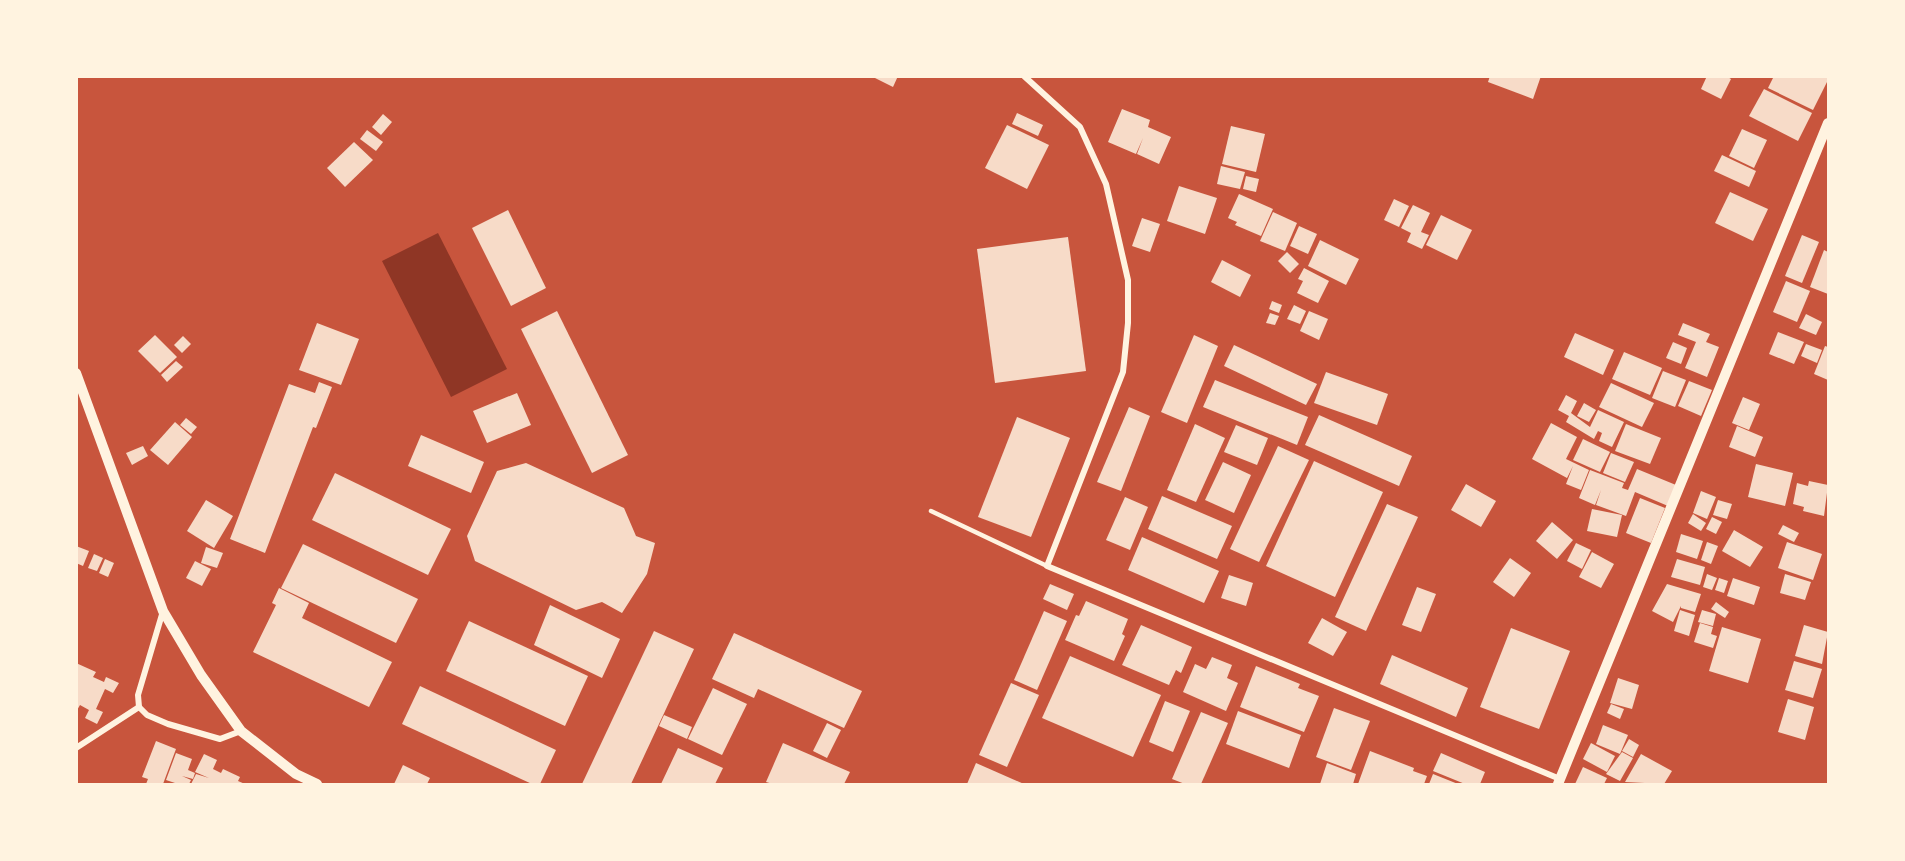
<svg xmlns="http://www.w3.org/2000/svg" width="1905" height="861" font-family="'Nunito Sans',sans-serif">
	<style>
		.water { fill: #8f3625 }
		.building { fill: #f7dbc8 }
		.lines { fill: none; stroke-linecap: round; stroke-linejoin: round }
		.service { stroke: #fff3e0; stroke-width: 4.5 }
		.minor { stroke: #fff3e0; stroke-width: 6 }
		.tertiary { stroke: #fff3e0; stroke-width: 10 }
	</style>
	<rect width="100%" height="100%" fill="#c8553d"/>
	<path class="water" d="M438 233 507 369 451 397 382 261Z"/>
	<g class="building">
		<path d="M871 76H898L893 87Z"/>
		<path d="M1490 76H1541L1533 99 1488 82Z"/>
		<path d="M1707 76H1726L1731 79 1721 99 1701 89Z"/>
		<path d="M1774 76H1828V80L1813 110 1768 88Z"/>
		<path d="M1764 89 1812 113 1798 141 1749 116Z"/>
		<path d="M1122 109 1150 120 1148 127 1171 137 1159 164 1137 154 1143 138 1136 154 1108 142Z"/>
		<path d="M1017 113 1043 125 1038 136 1012 124Z"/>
		<path d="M383 114 392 122 381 135 372 127Z"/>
		<path d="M1007 125 1049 145 1027 189 985 168Z"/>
		<path d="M1231 126 1265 134 1256 172 1222 164Z"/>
		<path d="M1742 129 1767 140 1754 168 1729 156Z"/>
		<path d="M367 130 383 142 376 151 360 139Z"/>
		<path d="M354 142 373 160 345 187 327 168Z"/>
		<path d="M1722 155 1756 171 1749 187 1714 171Z"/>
		<path d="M1221 166 1245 172 1240 189 1217 184Z"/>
		<path d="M1246 176 1259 179 1256 192 1243 189Z"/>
		<path d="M1179 186 1217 198 1205 234 1167 221Z"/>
		<path d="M1730 192 1768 209 1753 241 1715 223Z"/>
		<path d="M1239 194 1273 209 1261 236 1235 225 1237 222 1228 218Z"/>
		<path d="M1394 199 1409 206 1399 227 1384 220Z"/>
		<path d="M1413 205 1430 213 1421 232 1429 235 1422 249 1407 242 1411 233 1401 228Z"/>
		<path d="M508 210 546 288 511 306 472 228Z"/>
		<path d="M1273 212 1297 223 1285 251 1260 241Z"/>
		<path d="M1441 215 1472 230 1457 260 1426 245Z"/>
		<path d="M1142 218 1160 224 1150 252 1132 246Z"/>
		<path d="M1299 226 1317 234 1308 254 1290 246Z"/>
		<path d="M1802 235 1819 242 1802 283 1785 276Z"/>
		<path d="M1068 237 1086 371 995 383 977 249Z"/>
		<path d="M1320 240 1359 259 1346 285 1308 266Z"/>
		<path d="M1824 250 1828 252V294L1810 287Z"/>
		<path d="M1287 252 1299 264 1290 273 1278 261Z"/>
		<path d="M1222 260 1251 275 1240 297 1211 282Z"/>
		<path d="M1304 268 1329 281 1318 303 1297 293 1303 281 1298 279Z"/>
		<path d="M1786 281 1810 291 1797 322 1773 312Z"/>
		<path d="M1272 301 1282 305 1279 313 1269 309Z"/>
		<path d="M1294 305 1306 311 1300 324 1287 319Z"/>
		<path d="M557 311 628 455 592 473 521 329Z"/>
		<path d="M1309 311 1328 319 1319 340 1300 331Z"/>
		<path d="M1270 313 1279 316 1275 325 1266 323Z"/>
		<path d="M1806 314 1822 322 1816 335 1799 328Z"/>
		<path d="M317 323 359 339 341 385 299 370Z"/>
		<path d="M1683 323 1710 334 1706 342 1719 347 1707 377 1685 368 1696 342 1678 335Z"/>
		<path d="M1778 332 1804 342 1794 364 1769 354Z"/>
		<path d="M1575 333 1614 350 1603 375 1564 357Z"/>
		<path d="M155 335 177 357 160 373 138 351Z"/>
		<path d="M1194 335 1218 346 1187 423 1161 412Z"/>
		<path d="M183 336 191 344 182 353 174 345Z"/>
		<path d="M1673 342 1687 348 1681 364 1666 358Z"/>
		<path d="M1806 344 1822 350 1817 363 1801 356Z"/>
		<path d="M1234 345 1317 384 1306 405 1224 366Z"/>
		<path d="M1825 346 1828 347V380L1814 374Z"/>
		<path d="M1624 352 1662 368 1650 395 1612 379Z"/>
		<path d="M176 361 183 367 167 382 161 375Z"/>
		<path d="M1663 371 1686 380 1675 407 1652 398Z"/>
		<path d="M1326 372 1388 394 1377 425 1314 403Z"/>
		<path d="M1215 380 1308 417 1297 445 1203 407Z"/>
		<path d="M1689 381 1712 390 1701 416 1678 406Z"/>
		<path d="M319 382 332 387 316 428 313 427 265 553 230 539 289 384 315 393Z"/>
		<path d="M1611 383 1654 403 1642 427 1599 407Z"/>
		<path d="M517 393 531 425 487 443 473 411Z"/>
		<path d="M1566 395 1577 401 1571 413 1590 427 1598 410 1624 422 1612 447 1599 441 1602 433 1598 431 1594 439 1566 422 1569 416 1558 410Z"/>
		<path d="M1743 397 1760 404 1749 430 1732 423Z"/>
		<path d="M1584 403 1596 410 1589 422 1577 416Z"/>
		<path d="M1129 407 1150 416 1121 491 1097 482Z"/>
		<path d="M1319 415 1412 456 1399 486 1305 445Z"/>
		<path d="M1017 417 1070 438 1031 537 978 517Z"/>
		<path d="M186 418 197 427 191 434 180 425Z"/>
		<path d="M175 422 192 437 168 465 150 450Z"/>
		<path d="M1551 423 1577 437 1566 459 1589 470 1581 490 1566 484 1573 466 1567 478 1532 459Z"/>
		<path d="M1195 424 1225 438 1196 502 1167 490Z"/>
		<path d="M1626 424 1661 438 1650 464 1615 451Z"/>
		<path d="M1236 425 1268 438 1257 465 1224 452Z"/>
		<path d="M1737 426 1763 437 1755 457 1729 447Z"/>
		<path d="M421 435 484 462 471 493 408 466Z"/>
		<path d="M1583 439 1610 452 1600 472 1573 460Z"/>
		<path d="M143 446 148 456 132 465 126 453Z"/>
		<path d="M1278 446 1309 460 1259 562 1230 549Z"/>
		<path d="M1611 453 1634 462 1625 482 1603 473Z"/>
		<path d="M1314 461 1383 492 1335 597 1266 566Z"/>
		<path d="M1223 462 1251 475 1234 513 1205 500Z"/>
		<path d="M526 463 624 508 636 536 655 543 647 574 622 613 602 602 576 610 475 561 467 536 497 471Z"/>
		<path d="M1756 464 1793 473 1785 506 1748 497Z"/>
		<path d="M1637 469 1676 485 1668 506 1635 492 1626 516 1596 505 1601 490 1595 505 1579 498 1590 470 1624 483 1622 488 1628 490Z"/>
		<path d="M335 473 451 529 428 575 312 520Z"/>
		<path d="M1809 481 1828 485 1824 516 1803 511 1804 507 1793 504 1797 483 1808 486Z"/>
		<path d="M1466 484 1496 501 1481 527 1451 510Z"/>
		<path d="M1701 491 1716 497 1707 519 1693 513Z"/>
		<path d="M1162 496 1232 526 1217 559 1148 529Z"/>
		<path d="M1125 497 1148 507 1130 550 1106 540Z"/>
		<path d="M1640 498 1665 508 1651 543 1626 533Z"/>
		<path d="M206 500 233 516 214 548 187 531Z"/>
		<path d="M1718 500 1732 504 1727 519 1713 515Z"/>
		<path d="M1387 504 1418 517 1366 631 1335 617Z"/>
		<path d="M1592 509 1622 515 1617 537 1587 531Z"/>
		<path d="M1693 514 1706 523 1701 531 1688 523Z"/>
		<path d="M1712 517 1722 522 1716 534 1706 529Z"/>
		<path d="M1552 522 1573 540 1557 559 1536 541Z"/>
		<path d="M1783 525 1799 533 1794 542 1778 534Z"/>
		<path d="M1734 530 1763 547 1750 567 1722 551Z"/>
		<path d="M1681 534 1703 541 1697 559 1676 552Z"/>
		<path d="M1142 537 1219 571 1204 603 1128 570Z"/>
		<path d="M1707 542 1718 546 1711 564 1701 560Z"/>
		<path d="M1787 542 1822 554 1813 580 1778 568Z"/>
		<path d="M1576 543 1591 550 1582 569 1567 561Z"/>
		<path d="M303 544 418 599 396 643 281 588Z"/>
		<path d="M76 546 89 551 83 566 76 563Z"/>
		<path d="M206 547 223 553 217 568 201 563Z"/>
		<path d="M1592 552 1614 564 1601 588 1579 577Z"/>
		<path d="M94 554 103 558 97 571 88 568Z"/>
		<path d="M1510 558 1531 573 1514 597 1493 582Z"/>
		<path d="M105 559 114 563 108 577 99 573Z"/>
		<path d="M1677 559 1705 567 1700 585 1671 577Z"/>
		<path d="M195 561 211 569 202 586 186 578Z"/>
		<path d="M1707 574 1717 578 1712 590 1703 587Z"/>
		<path d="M1785 574 1811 582 1805 600 1780 593Z"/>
		<path d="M1229 575 1253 583 1246 606 1221 598Z"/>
		<path d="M1719 578 1728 581 1724 593 1715 590Z"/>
		<path d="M1733 578 1760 587 1754 605 1727 596Z"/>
		<path d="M1050 584 1074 594 1067 610 1043 599Z"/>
		<path d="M1667 584 1701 594 1695 612 1681 608V606L1673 622 1652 611Z"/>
		<path d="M1417 587 1436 594 1421 632 1402 625Z"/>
		<path d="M279 588 309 603 302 618 392 662 369 707 253 652 276 605 272 603Z"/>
		<path d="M1086 601 1128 619 1122 634 1125 636 1114 661 1065 640 1076 615 1079 616Z"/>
		<path d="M1716 602 1729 612 1725 618 1711 609Z"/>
		<path d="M550 605 620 639 602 678 534 645Z"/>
		<path d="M1680 610 1695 615 1689 636 1674 631Z"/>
		<path d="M1702 610 1716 614 1713 626 1698 622Z"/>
		<path d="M1044 611 1067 621 1037 690 1014 680Z"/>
		<path d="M1322 618 1347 632 1333 656 1308 643Z"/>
		<path d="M469 621 588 676 565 726 446 671Z"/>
		<path d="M1700 623 1713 627 1711 634 1717 636 1713 648 1694 642Z"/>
		<path d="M1141 625 1192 647 1181 673 1176 670 1169 685 1122 665Z"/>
		<path d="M1804 625 1828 632 1822 664 1795 656Z"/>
		<path d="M1722 627 1761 639 1748 683 1709 671Z"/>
		<path d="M1511 628 1570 651 1539 729 1480 707Z"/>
		<path d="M654 631 694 649 631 784H582Z"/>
		<path d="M734 633 862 691 844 728 758 689 754 698 712 679Z"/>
		<path d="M1392 655 1468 688 1456 717 1380 684Z"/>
		<path d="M1070 656 1161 695 1133 757 1042 718Z"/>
		<path d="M1212 657 1232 665 1227 678 1238 683 1226 711 1183 692 1195 664 1206 669Z"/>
		<path d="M1794 661 1822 669 1813 698 1785 690Z"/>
		<path d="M76 663 96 672 93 677 104 682 106 677 119 683 113 693 105 689 96 709 103 712 97 724 85 718 89 710 80 705 76 712Z"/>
		<path d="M1256 666 1300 684 1298 688 1319 696 1304 732 1240 707Z"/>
		<path d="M1618 678 1639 685 1632 709 1610 703Z"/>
		<path d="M1011 683 1039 695 1007 767 979 755Z"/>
		<path d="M420 686 556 750 540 784H532L402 724Z"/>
		<path d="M713 688 747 704 722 755 688 739Z"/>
		<path d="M1788 699 1814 707 1805 740 1778 732Z"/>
		<path d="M1165 701 1190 711 1173 752 1149 742Z"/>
		<path d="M1611 704 1624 709 1620 719 1607 713Z"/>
		<path d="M1334 708 1370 721 1351 770 1316 757Z"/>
		<path d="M1238 711 1301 735 1289 768 1226 744Z"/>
		<path d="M1201 712 1228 723 1201 784H1185L1172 779Z"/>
		<path d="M664 715 692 727 687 739 659 726Z"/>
		<path d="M827 723 841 730 827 758 813 751Z"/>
		<path d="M1603 725 1628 735 1620 754 1596 744Z"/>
		<path d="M1629 739 1639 745 1633 757 1622 751Z"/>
		<path d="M156 741 176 749 163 784H146L148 779 142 777Z"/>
		<path d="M783 743 850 772 844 784H773L766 782Z"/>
		<path d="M1591 743 1615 756 1607 772 1583 759Z"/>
		<path d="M678 748 723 768 715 784H661Z"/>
		<path d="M1370 751 1414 768 1413 771 1427 776 1424 784H1358Z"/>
		<path d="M1622 752 1633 758 1620 781 1606 774Z"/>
		<path d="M176 753 192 759 188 770 195 773 193 779 182 776 191 780 189 784H178L166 780Z"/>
		<path d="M1441 753 1485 772 1480 784H1465L1433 771Z"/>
		<path d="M204 754 217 760 213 769 221 773 223 769 240 777 238 781 245 784H191L196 774 209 778 195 772Z"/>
		<path d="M1641 754 1672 771 1664 784 1625 782Z"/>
		<path d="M976 763 1024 784H967Z"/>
		<path d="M1327 763 1356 774 1353 784H1320Z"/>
		<path d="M403 765 430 778 427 784H394Z"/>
		<path d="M1583 767 1607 778 1604 784H1575Z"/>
		<path d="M1433 774 1458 784H1429Z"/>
	</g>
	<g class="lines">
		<path class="service" d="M931 511 1047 566"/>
		<g class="minor">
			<path d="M1024 76 1080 127 1106 184 1128 280V323L1123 372 1047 566 1560 779"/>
			<path d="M163 611 138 695 139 707 147 715 168 724 220 739 241 731"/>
			<path d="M76 748 139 707"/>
		</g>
		<g class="tertiary">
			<path d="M76 373 163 611 201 675 241 731 296 774 317 784"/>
			<path d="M1558 784 1828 123"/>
		</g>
	</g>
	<rect width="1905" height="861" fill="none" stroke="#fff3e0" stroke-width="156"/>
</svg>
